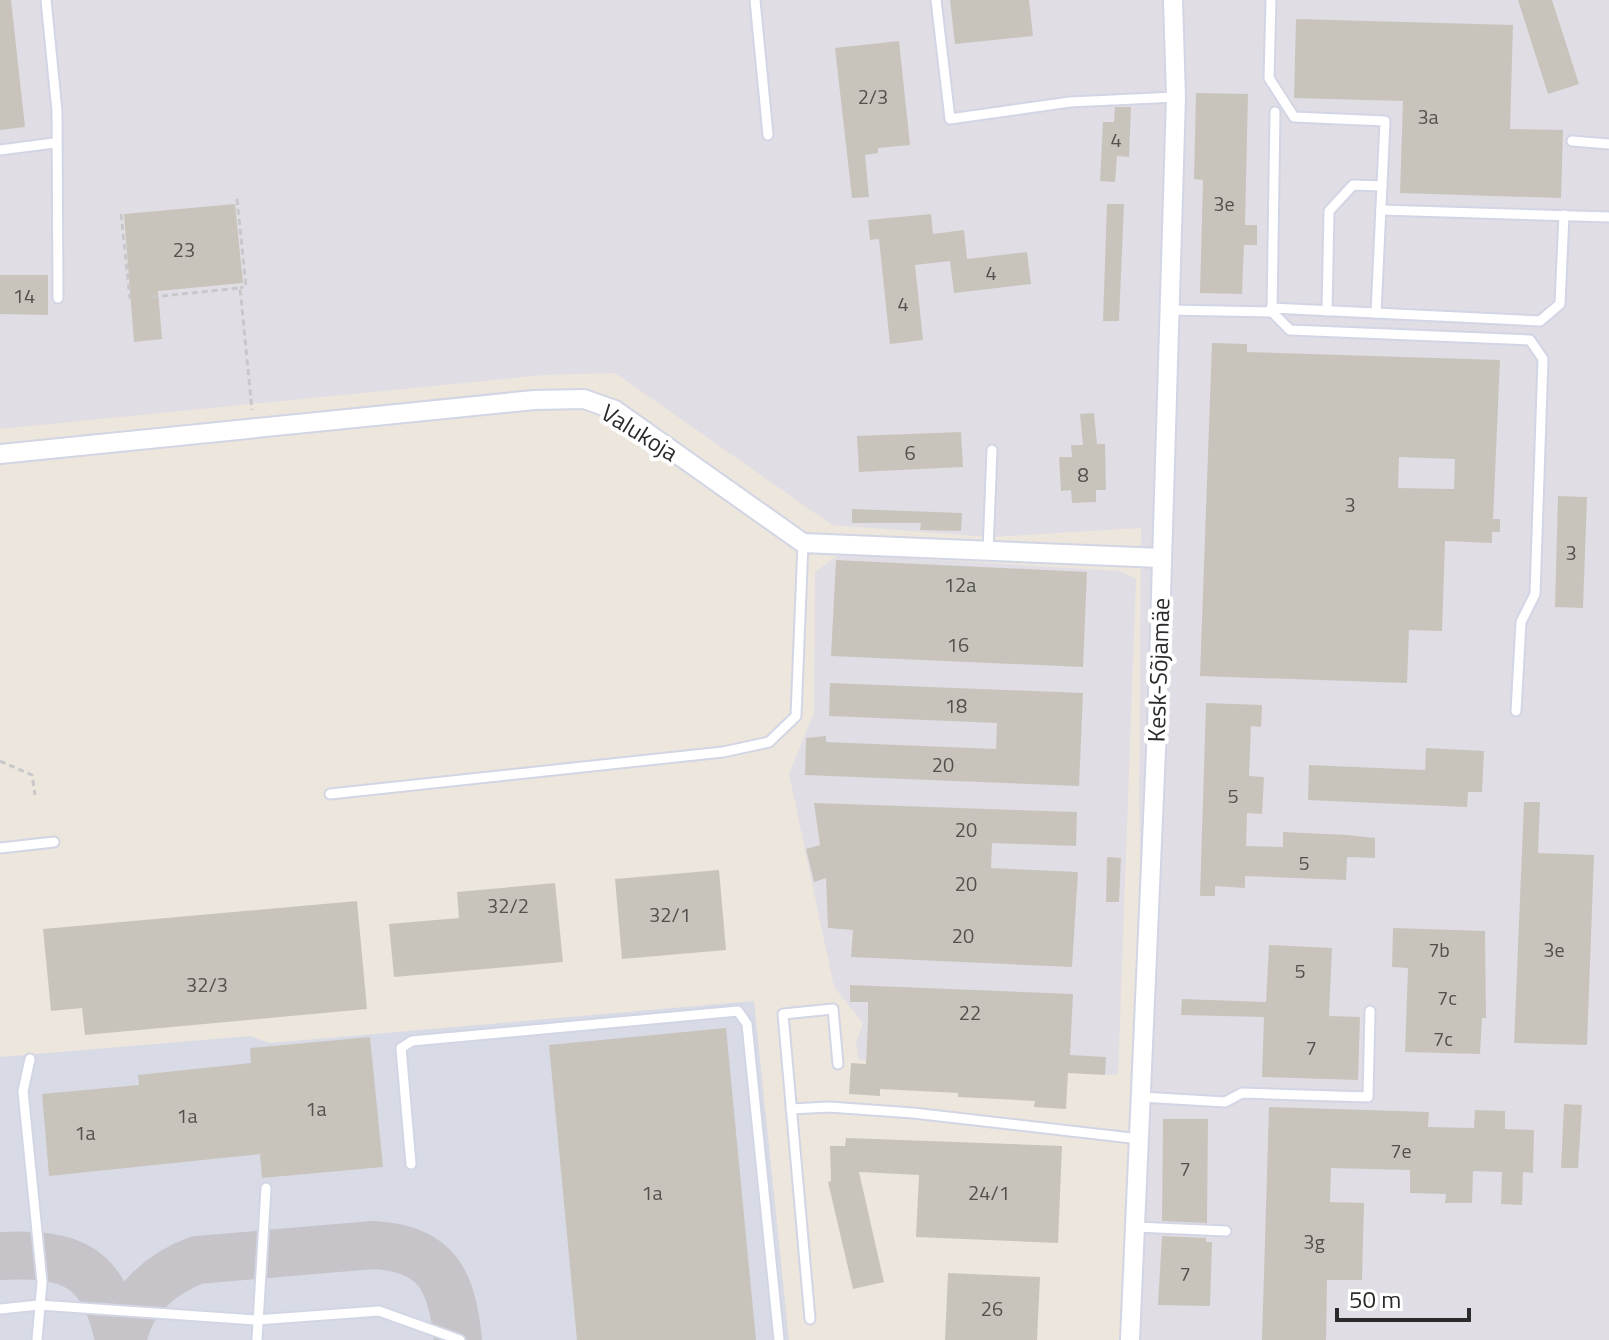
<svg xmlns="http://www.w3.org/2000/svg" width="1609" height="1340" font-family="'Titillium Web',sans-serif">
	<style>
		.industrial { fill: #e0dde5 }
		.airport { fill: #d8dae6 }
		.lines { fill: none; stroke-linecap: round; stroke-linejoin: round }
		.taxiway { stroke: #c6c4c9; stroke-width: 48 }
		.building { fill: #c9c4bb; fill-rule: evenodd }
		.lane-casing { stroke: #d2d5e4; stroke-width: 13 }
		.street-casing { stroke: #d2d5e4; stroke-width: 22 }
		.path { stroke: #c8c8c8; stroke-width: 3; stroke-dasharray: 6 4; stroke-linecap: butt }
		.lane { stroke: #fff; stroke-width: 9 }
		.street { stroke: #fff; stroke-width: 18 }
		.labels { text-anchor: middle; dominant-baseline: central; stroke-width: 8; stroke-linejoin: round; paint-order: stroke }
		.number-label { font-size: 20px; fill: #52514f }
		.street-label { font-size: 24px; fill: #2b2b2b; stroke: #fff }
	</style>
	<rect width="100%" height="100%" fill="#ede6dc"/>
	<g class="industrial">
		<path d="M0 0H1609V1340H1141L1147 1129 1139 803 1141 528 990 537 832 525 615 373 544 375 0 429Z"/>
		<path d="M840 554 1120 571 1136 579 1118 1075 882 1065 859 1060 856 1043 863 1023 834 987 789 774 814 713 815 572Z"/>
	</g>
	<path class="airport" d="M754 1001 789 1340H0V1057L250 1036 270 1043Z"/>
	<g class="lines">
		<g class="taxiway">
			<path d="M0 1256C72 1253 104 1265 119 1340"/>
			<path d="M123 1340C128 1301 162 1273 197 1260L373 1245C438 1248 452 1282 458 1340"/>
		</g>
	</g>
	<g class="building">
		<path d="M0 0H11L25 127 0 130Z"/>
		<path d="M950 0H1029L1033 36 955 44Z"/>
		<path d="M1518 0H1552L1579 84 1548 94Z"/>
		<path d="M1296 19 1513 25 1510 129 1563 130 1561 198 1400 193 1403 101 1294 98Z"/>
		<path d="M899 41 910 145 878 148V153L865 155 869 197 852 198 835 48Z"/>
		<path d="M1196 93 1248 94 1245 225H1257V245H1244L1242 294 1200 293 1203 180 1194 179Z"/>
		<path d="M1115 107H1131L1129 157 1117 156 1115 182 1100 181 1103 122H1114Z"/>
		<path d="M235 204 243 283 158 291 162 339 134 342 124 214Z"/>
		<path d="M1107 204H1124L1119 321H1103Z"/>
		<path d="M931 214 933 234 964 230 967 259 1027 252 1031 284 954 293 950 261 915 265 923 340 890 344 879 239 870 240 868 220Z"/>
		<path d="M0 275H48V315L0 314Z"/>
		<path d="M1212 343 1247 344V352L1500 360 1493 519H1500V532H1492V543L1445 541 1442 631 1409 630 1407 683 1200 676ZM1399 457 1455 459 1454 489 1398 488Z"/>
		<path d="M1094 413 1097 444H1105L1106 490H1096V502L1072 503 1071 490 1061 491 1059 457H1072L1071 445H1083L1080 414Z"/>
		<path d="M961 432 963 467 859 472 857 436Z"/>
		<path d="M1558 496 1587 497 1583 608 1555 607Z"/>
		<path d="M852 509 962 513 961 531 920 530 921 523H852Z"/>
		<path d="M836 560 1087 572 1083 667 831 656Z"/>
		<path d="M830 683 1083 693 1079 786 805 775 806 738 826 736V742L996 749 997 723 829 716Z"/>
		<path d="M1206 703 1262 705 1261 727 1251 726 1249 776 1264 777 1262 814 1247 813 1246 846 1283 847V832L1348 835 1375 838V858L1347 857 1346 880 1245 876V888L1215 886V896H1200Z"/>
		<path d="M1426 748 1484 751 1482 792H1468L1467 807 1308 800 1309 765 1425 770Z"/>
		<path d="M1524 802H1540L1538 853 1594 855 1587 1045 1514 1043Z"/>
		<path d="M814 803 1077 812 1076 846 992 843 991 868 1078 872 1072 967 851 957 853 930 828 928 826 878 814 882 806 849 820 845Z"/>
		<path d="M1107 857 1121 858 1119 902H1106Z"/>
		<path d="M719 870 726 950 622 959 615 879Z"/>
		<path d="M555 883 563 962 394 977 389 924 459 918 457 892Z"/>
		<path d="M357 901 367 1009 85 1035 82 1008 51 1011 43 929Z"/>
		<path d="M1393 928 1485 931 1486 1018H1482L1480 1054 1405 1052 1408 968 1392 967Z"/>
		<path d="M1269 945 1332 948 1329 1016 1360 1017 1358 1080 1262 1077 1264 1017 1181 1015 1182 999 1266 1002Z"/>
		<path d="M850 985 1073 994 1070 1055 1106 1057 1105 1075 1068 1073 1066 1109 1034 1107 1035 1101 958 1097V1093L880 1089V1096L849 1094 851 1063 866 1064 868 1022V1002H850Z"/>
		<path d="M726 1028 756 1340H577L549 1045Z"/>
		<path d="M370 1037 383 1167 262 1178 260 1154 49 1176 42 1094 139 1085 138 1075 251 1063 250 1048Z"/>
		<path d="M1564 1104 1582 1105 1578 1168H1561Z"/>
		<path d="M1269 1107 1429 1112 1428 1127 1474 1128 1475 1110 1505 1111V1129L1534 1130 1533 1173 1523 1172 1522 1205 1501 1204 1502 1172 1473 1171 1472 1203H1445L1446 1194 1410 1193V1170L1331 1168 1330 1202 1364 1203 1362 1280H1327L1326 1340H1262Z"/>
		<path d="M1163 1119H1208L1207 1223 1162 1221Z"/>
		<path d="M846 1138 1062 1146 1058 1243 916 1237 919 1175 859 1172 884 1282 853 1289 828 1182 831 1181 830 1146H845Z"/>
		<path d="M1162 1236 1206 1238V1242H1212L1210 1306 1158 1305Z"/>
		<path d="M948 1273 1040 1277 1037 1340H945Z"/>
	</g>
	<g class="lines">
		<defs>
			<g id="lane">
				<path d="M46 0 57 111 58 298"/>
				<path d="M755 0 768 135"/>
				<path d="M936 0 950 119 1070 102 1176 97"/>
				<path d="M1271 0 1269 78 1294 117 1385 121 1376 313"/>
				<path d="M1572 141 1609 144"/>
				<path d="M0 150 54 143"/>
				<path d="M1381 210 1609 217"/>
				<path d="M1271 308 1540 321 1560 304 1564 215"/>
				<path d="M1169 310 1272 312 1275 112"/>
				<path d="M1327 311 1329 211 1353 185 1382 186"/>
				<path d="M1272 312 1290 330 1530 340 1543 359 1535 594 1521 622 1516 711"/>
				<path d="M988 551 992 450"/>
				<path d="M330 794 723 752 769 742 796 716 803 543"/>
				<path d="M0 848 54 842"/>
				<path d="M30 1059 23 1091 42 1282 37 1340"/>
				<path d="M1141 1097 1225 1102 1242 1093 1368 1097 1370 1011"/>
				<path d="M791 1109 829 1107 913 1113 1140 1139"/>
				<path d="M411 1164 401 1048 412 1041 738 1011 747 1024 779 1340"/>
				<path d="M1136 1227 1226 1231"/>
				<path d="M0 1309 39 1305 256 1320 379 1311 460 1340"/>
				<path d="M810 1319 783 1014 833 1009 838 1064"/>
				<path d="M257 1340 266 1188"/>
			</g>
			<g id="street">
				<path d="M0 454 534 400 584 399 615 410 803 543 1161 558"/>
				<path d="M1130 1340 1157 728 1176 97 1173 0"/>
			</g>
		</defs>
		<use href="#lane" class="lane-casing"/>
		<use href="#street" class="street-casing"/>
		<g class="path">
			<path d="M237 199 246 286 240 288"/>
			<path d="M121 214 130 299"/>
			<path d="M152 297 240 288 252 410"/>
			<path d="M0 761 32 775 35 795"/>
		</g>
		<use href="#lane" class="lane"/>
		<use href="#street" class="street"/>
	</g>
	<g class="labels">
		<g class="number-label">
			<text x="873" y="96">2/3</text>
			<text x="1428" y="116">3a</text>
			<text x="1116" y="139">4</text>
			<text x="1224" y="203">3e</text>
			<text x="184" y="249">23</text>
			<text x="991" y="272">4</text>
			<text x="24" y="295">14</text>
			<text x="903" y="303">4</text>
			<text x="910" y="452">6</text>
			<text x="1083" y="474">8</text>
			<text x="1350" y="504">3</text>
			<text x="1571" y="552">3</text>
			<text x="960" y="584">12a</text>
			<text x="958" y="644">16</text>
			<text x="956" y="705">18</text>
			<text x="943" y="764">20</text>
			<text x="1233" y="795">5</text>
			<text x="966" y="829">20</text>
			<text x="1304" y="862">5</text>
			<text x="966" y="883">20</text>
			<text x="508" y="905">32/2</text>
			<text x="670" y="914">32/1</text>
			<text x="963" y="935">20</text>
			<text x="1439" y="949">7b</text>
			<text x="1554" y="949">3e</text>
			<text x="1300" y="970">5</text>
			<text x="207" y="984">32/3</text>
			<text x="1447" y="997">7c</text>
			<text x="970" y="1012">22</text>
			<text x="1443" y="1038">7c</text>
			<text x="1311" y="1047">7</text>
			<text x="316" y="1108">1a</text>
			<text x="187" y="1115">1a</text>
			<text x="85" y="1132">1a</text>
			<text x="1401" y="1150">7e</text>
			<text x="1185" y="1168">7</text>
			<text x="652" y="1192">1a</text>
			<text x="989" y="1192">24/1</text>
			<text x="1314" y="1241">3g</text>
			<text x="1185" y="1273">7</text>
			<text x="992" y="1308">26</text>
		</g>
		<g class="street-label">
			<text transform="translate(640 432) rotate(32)">Valukoja</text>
			<text transform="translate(1158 670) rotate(-88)">Kesk-Sõjamäe</text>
		</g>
	</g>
	<path d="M1337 1308v12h132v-12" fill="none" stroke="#2b2b2b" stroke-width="4"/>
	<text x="1349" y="1308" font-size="24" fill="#2b2b2b" stroke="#ffffff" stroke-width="6" paint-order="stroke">50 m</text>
</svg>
